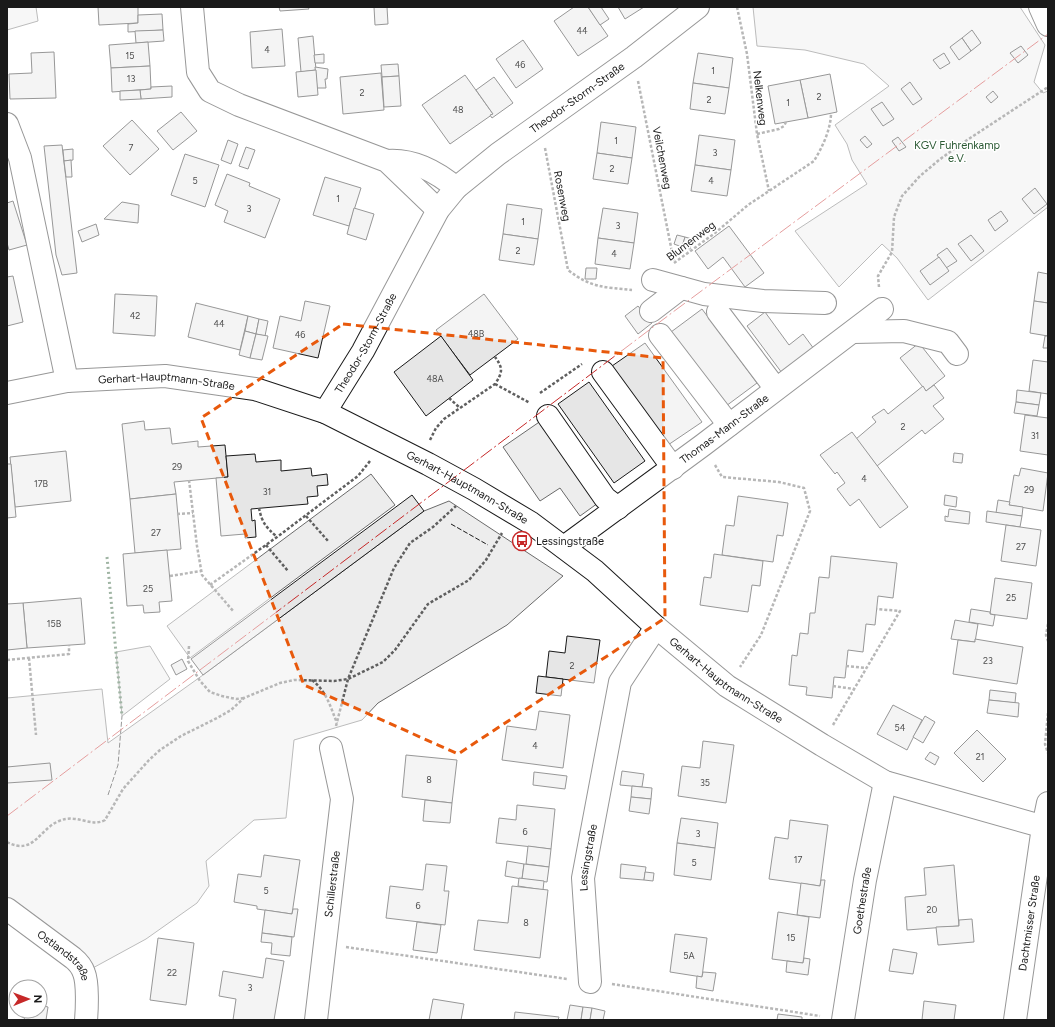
<svg xmlns="http://www.w3.org/2000/svg" width="1055" height="1027" font-family="Figtree,sans-serif">
	<style>
		.built { fill: #ededed; stroke: #6a6a6a }
		.building { fill: #e6e6e6; stroke: #1a1a1a }
		.lines { fill: none; stroke-linecap: round; stroke-linejoin: round }
		.minor-casing { stroke: #1a1a1a; stroke-width: 24 }
		.path { stroke: #5f5f5f; stroke-width: 2.5; stroke-dasharray: 3 2; stroke-linecap: butt }
		.minor { stroke: #fff; stroke-width: 22 }
		.hedge { stroke: #2b5a34; stroke-width: 3; stroke-dasharray: 2 3; stroke-linecap: butt }
		.fence { stroke: #1a1a1a; stroke-width: 1; stroke-dasharray: 5 2; stroke-linecap: butt }
		.power { stroke: #c62828; stroke-width: 1; stroke-dasharray: 14 3 2 3; stroke-linecap: butt }
		.marked { fill: none; stroke: #e8590c; stroke-width: 3; stroke-dasharray: 8 5; stroke-linejoin: round }
		.labels { text-anchor: middle; dominant-baseline: central; stroke-width: 3; stroke-linejoin: round; paint-order: stroke }
		.number-label { font-size: 9px; fill: #4d4d4d }
		.street-label { font-size: 11px; fill: #1a1a1a; stroke: #fff }
		.park-label { font-size: 11px; fill: #2b5a34; stroke: #fff }
		.poi-label { font-size: 11px; fill: #1a1a1a; stroke: #fff; text-anchor: start }
	</style>
	<rect width="100%" height="100%" fill="#fff"/>
	<g class="built">
		<path d="M7 7H36L38 21 7 30Z"/>
		<path d="M753 7H1020L1045 45 1034 82 1043 93 1048 91V207L928 300 897 258 882 244 839 287 795 231 867 184 852 160 847 144 835 125 889 86 864 64 805 50 757 46Z"/>
		<path d="M548 416 605 498 580 516 560 488 540 501 503 447Z"/>
		<path d="M371 474 395 505 190 658 167 626Z"/>
		<path d="M449 501 563 576 507 625 378 703 362 720 294 740 286 818 254 820 206 861 209 886 197 903 146 939 91 969 74 945 7 898V698L102 689 108 743 203 675 424 511Z"/>
		<path d="M150 646 170 679 122 716 116 652Z"/>
	</g>
	<g class="building">
		<path d="M98 7H138V23L99 25Z"/>
		<path d="M279 7H308L309 9 280 11Z"/>
		<path d="M374 7H387L388 24 375 25Z"/>
		<path d="M574 7H588L608 36 578 56 554 21Z"/>
		<path d="M588 7H601L609 19 600 25Z"/>
		<path d="M618 7H644L625 19Z"/>
		<path d="M162 14 163 30 128 32V24L138 23V15Z"/>
		<path d="M282 29 285 66 252 68 250 32Z"/>
		<path d="M163 30 164 41 136 43 135 31Z"/>
		<path d="M972 30 981 43 971 51 962 38Z"/>
		<path d="M313 36 316 70 301 72 298 38Z"/>
		<path d="M962 38 971 51 959 60 950 47Z"/>
		<path d="M523 40 543 69 516 88 496 59Z"/>
		<path d="M148 42 150 66 111 68 109 45Z"/>
		<path d="M1021 46 1028 55 1018 63 1010 53Z"/>
		<path d="M54 52 56 98 10 99 9 74 32 73 31 53Z"/>
		<path d="M698 53 733 58 729 88 693 83Z"/>
		<path d="M944 53 950 63 940 69 933 60Z"/>
		<path d="M324 54V63H315L314 55Z"/>
		<path d="M398 64 399 76 382 77 381 65Z"/>
		<path d="M150 66 151 89 112 92 111 68Z"/>
		<path d="M315 67 328 69 327 79H325L326 88H317Z"/>
		<path d="M316 70 318 95 298 97 296 72Z"/>
		<path d="M381 73 384 110 343 114 340 77Z"/>
		<path d="M830 74 837 112 808 118 800 80Z"/>
		<path d="M465 75 493 114 450 144 422 105Z"/>
		<path d="M399 76 401 106 384 107 382 77Z"/>
		<path d="M494 77 513 103 492 118 490 115 493 114 476 90Z"/>
		<path d="M800 80 808 118 775 124 768 86Z"/>
		<path d="M910 82 922 99 913 105 901 89Z"/>
		<path d="M693 83 729 88 725 114 690 109Z"/>
		<path d="M172 86V97L141 99 140 90 151 89V87Z"/>
		<path d="M140 90 141 99 120 100V91Z"/>
		<path d="M993 91 998 97 991 103 986 97Z"/>
		<path d="M882 102 894 119 883 126 871 109Z"/>
		<path d="M181 112 197 131 173 150 157 131Z"/>
		<path d="M132 120 159 149 130 175 103 146Z"/>
		<path d="M601 122 636 127 632 158 597 153Z"/>
		<path d="M699 135 735 140 731 170 695 165Z"/>
		<path d="M865 136 872 144 867 148 860 140Z"/>
		<path d="M898 137 906 147 899 151 892 141Z"/>
		<path d="M228 140 238 144 231 164 221 160Z"/>
		<path d="M62 145 77 273 62 275 56 255 44 146Z"/>
		<path d="M246 147 255 150 248 169 239 166Z"/>
		<path d="M73 149V160L64 161 63 150Z"/>
		<path d="M597 153 632 158 628 184 593 179Z"/>
		<path d="M185 154 219 165 205 207 171 195Z"/>
		<path d="M71 160 72 177H66L64 161Z"/>
		<path d="M695 165 731 170 727 196 691 191Z"/>
		<path d="M227 174 250 183 249 186 280 199 265 238 224 222 228 211 215 205Z"/>
		<path d="M325 177 361 188 349 226 313 215Z"/>
		<path d="M1035 188 1047 204 1034 214 1022 199Z"/>
		<path d="M13 201 27 245 9 250 7 243V203Z"/>
		<path d="M122 202 139 205 138 223 104 219Z"/>
		<path d="M507 204 542 209 538 239 503 234Z"/>
		<path d="M354 208 374 214 366 240 347 234Z"/>
		<path d="M603 208 638 213 634 243 598 238Z"/>
		<path d="M1001 211 1008 221 995 231 988 220Z"/>
		<path d="M96 224 99 235 82 242 78 231Z"/>
		<path d="M729 226 764 273 745 287 723 257 708 269 695 251Z"/>
		<path d="M503 234 538 239 534 265 499 260Z"/>
		<path d="M677 235 685 237 682 247 674 244Z"/>
		<path d="M971 235 984 251 971 261 958 244Z"/>
		<path d="M685 237 692 239 690 249 682 247Z"/>
		<path d="M598 238 634 243 630 269 595 264Z"/>
		<path d="M947 248 957 261 946 268 937 255Z"/>
		<path d="M939 257 949 271 930 285 920 271Z"/>
		<path d="M586 268H597L596 279H585Z"/>
		<path d="M1038 272 1048 274V303L1034 301Z"/>
		<path d="M13 276 23 322 7 326V277Z"/>
		<path d="M115 294 157 296 155 336 113 333Z"/>
		<path d="M484 294 518 339 470 375 436 330Z"/>
		<path d="M305 301 330 306 318 358 273 348 280 316 301 321Z"/>
		<path d="M1034 301 1048 303V336L1030 333Z"/>
		<path d="M196 303 248 316 240 350 188 337Z"/>
		<path d="M638 306 652 323 638 334 625 316Z"/>
		<path d="M702 309 757 383 726 406 671 332Z"/>
		<path d="M765 312 789 345 803 334 814 349 782 373 747 326Z"/>
		<path d="M248 316 259 319 256 334 245 331Z"/>
		<path d="M259 319 268 321 265 336 256 334Z"/>
		<path d="M245 331 256 334 250 358 239 355Z"/>
		<path d="M256 334 268 336 262 360 250 358Z"/>
		<path d="M441 336 473 380 426 416 394 372Z"/>
		<path d="M1045 336H1048V348H1043Z"/>
		<path d="M645 343 702 422 668 445 612 366Z"/>
		<path d="M919 343 945 376 926 391 900 358Z"/>
		<path d="M1033 360 1048 362V394L1029 391Z"/>
		<path d="M589 382 645 461 614 483 558 404Z"/>
		<path d="M934 385 944 398 933 406 944 419 925 434 922 430 877 466 856 439 876 422 872 417 884 409 888 414 923 386 926 391Z"/>
		<path d="M1017 390 1041 393 1039 405 1016 402Z"/>
		<path d="M1016 402 1039 405 1037 416 1014 413Z"/>
		<path d="M1025 415 1048 418V455L1020 451Z"/>
		<path d="M144 421 145 430 170 428 172 444 198 441V447L225 445 228 477 174 482 176 494 130 499 122 424Z"/>
		<path d="M852 432 908 507 880 528 859 499 850 506 837 489 845 483 837 472 835 474 820 455Z"/>
		<path d="M66 451 71 501 15 507 10 457Z"/>
		<path d="M954 453 963 454 962 463 953 462Z"/>
		<path d="M255 454 256 462 281 460V471L311 468 312 476 327 474 328 485 317 486 318 496 307 497 308 504 251 509 252 521 255 520 256 537 245 538V534L221 536 216 478 228 477 226 456Z"/>
		<path d="M7 464H11L16 517 7 518Z"/>
		<path d="M1021 468 1048 473 1043 511 1009 505 1014 475 1019 476Z"/>
		<path d="M176 494 181 549 135 553 130 499Z"/>
		<path d="M412 495 424 511 203 675 191 659Z"/>
		<path d="M945 495 957 497 956 507 944 505Z"/>
		<path d="M738 496 788 503 783 536 777 535 773 562 722 555 726 525 734 526Z"/>
		<path d="M998 500 1010 502 1009 505 1023 507 1022 516 996 513Z"/>
		<path d="M949 509 970 512 969 524 945 521V516L948 517Z"/>
		<path d="M987 511 1022 516 1020 527 986 522Z"/>
		<path d="M1006 525 1041 530 1036 566 1001 561Z"/>
		<path d="M167 550 172 601 159 602 160 612 144 613 143 605 127 606 123 554Z"/>
		<path d="M714 554 763 561 760 586 752 585 748 612 700 605 704 577 711 578Z"/>
		<path d="M831 556 897 563 893 598 878 596 875 625 866 624 863 652 848 650 845 678 834 677 832 698 806 695 807 687 789 685 792 655 797 656 800 633 808 634 810 613H815L819 577 829 578Z"/>
		<path d="M995 578 1032 583 1027 619 990 614Z"/>
		<path d="M81 598 85 644 27 648 23 603Z"/>
		<path d="M23 603 27 648 7 650V604Z"/>
		<path d="M971 609 990 612V614L995 615 993 626 969 622Z"/>
		<path d="M955 620 978 624 975 642 951 639Z"/>
		<path d="M567 636 600 640 594 683 546 677 549 651 565 653Z"/>
		<path d="M975 639 1023 647 1017 684 953 674 958 640 975 642Z"/>
		<path d="M182 659 187 669 176 675 171 665Z"/>
		<path d="M538 676 563 679 561 696 536 693Z"/>
		<path d="M990 690 1016 693 1015 703 989 700Z"/>
		<path d="M989 700 1019 703 1018 717 987 713Z"/>
		<path d="M893 705 922 720 907 750 877 734Z"/>
		<path d="M539 711 570 715 563 768 502 760 507 726 536 730Z"/>
		<path d="M925 716 935 722 923 743 913 737Z"/>
		<path d="M977 730 1006 759 983 782 954 753Z"/>
		<path d="M703 741 734 745 726 803 678 796 682 766 700 768Z"/>
		<path d="M930 752 939 757 935 765 925 759Z"/>
		<path d="M406 755 457 760 452 803 402 797Z"/>
		<path d="M50 763 52 780 7 783V767Z"/>
		<path d="M622 771 644 774 642 787 620 785Z"/>
		<path d="M534 772 567 776 565 789 533 785Z"/>
		<path d="M632 786 652 788 651 799 631 797Z"/>
		<path d="M631 797 651 799 649 814 629 811Z"/>
		<path d="M425 800 452 803 450 823 423 821Z"/>
		<path d="M517 805 555 809 551 849 496 843 499 818 516 820Z"/>
		<path d="M681 818 718 823 715 848 677 843Z"/>
		<path d="M790 820 828 825 820 886 769 879 775 837 788 839Z"/>
		<path d="M677 843 715 848 711 880 674 875Z"/>
		<path d="M528 846 551 849 549 867 526 864Z"/>
		<path d="M264 855 300 860 292 914 257 909V906L234 902 238 874 261 877Z"/>
		<path d="M507 861 524 864 522 879 505 876Z"/>
		<path d="M426 864 447 866 444 891H449L445 925 386 918 390 886 423 890Z"/>
		<path d="M524 864 549 867 547 882 522 879Z"/>
		<path d="M621 864 646 867 644 880 620 878Z"/>
		<path d="M954 865 959 926 907 930 905 897 926 895 924 868Z"/>
		<path d="M645 872 654 873 653 881 644 880Z"/>
		<path d="M519 878 544 881 543 890 518 886Z"/>
		<path d="M821 880H825L820 918 797 915 801 883 820 886Z"/>
		<path d="M512 886 548 890 540 958 474 950 478 920 508 923Z"/>
		<path d="M293 909H298L294 937 262 933 265 910 292 914Z"/>
		<path d="M778 912 809 917 803 963 772 959Z"/>
		<path d="M972 919 974 942 938 945 936 927 959 926V920Z"/>
		<path d="M417 922 441 925 437 953 413 950Z"/>
		<path d="M262 933 292 937 290 956 271 954 272 943 261 942Z"/>
		<path d="M675 934 707 938 702 977 670 972Z"/>
		<path d="M158 938 194 943 186 1005 150 1000Z"/>
		<path d="M893 949 917 953 913 974 889 971Z"/>
		<path d="M266 958 284 961 274 1020H233L236 999 219 996 223 971 263 978Z"/>
		<path d="M804 958 810 959 808 975 786 972 787 961 803 963Z"/>
		<path d="M703 972 716 973 713 991 696 988 697 976 702 977Z"/>
		<path d="M433 999 464 1004 461 1020H429Z"/>
		<path d="M924 1001 956 1005 954 1020H922Z"/>
		<path d="M40 1005 48 1007 46 1020H24L26 1011H40Z"/>
		<path d="M570 1005 583 1007 581 1020H567Z"/>
		<path d="M583 1007 592 1008 590 1020H581Z"/>
		<path d="M592 1008 605 1011 603 1020H590Z"/>
		<path d="M515 1012 559 1017 558 1020H514Z"/>
		<path d="M778 1014 802 1017V1020H777Z"/>
	</g>
	<g class="lines">
		<defs>
			<g id="minor">
				<path d="M192 7 198 72 210 91 239 105 387 161 438 210"/>
				<path d="M1040 7 1048 25"/>
				<path d="M7 124 20 158 67 381"/>
				<path d="M387 161C413 159 437 172 456 188"/>
				<path d="M653 280 704 294 763 301 825 303"/>
				<path d="M651 311 681 288"/>
				<path d="M718 312 776 389"/>
				<path d="M853 332 904 331 948 342 957 354"/>
				<path d="M660 335 729 425"/>
				<path d="M603 372 673 468"/>
				<path id="s1" d="M7 393 67 381 165 376 255 389 325 412 428 464 474 489 531 523 595 571 656 627 727 686 822 745 885 782 1048 828"/>
				<path id="s2" d="M325 412 363 351 438 210 456 188 498 154 634 57 698 7"/>
				<path d="M548 416 605 498 618 508"/>
				<path id="s3" d="M564 547 703 445 882 309"/>
				<path id="s4" d="M7 909 73 958C78 962 82 967 84 973 88 983 87 1009 86 1020"/>
				<path id="s5" d="M590 982 583 878 620 682 656 627"/>
				<path id="s6" d="M316 1020 342 799 331 748"/>
				<path id="s7" d="M843 1020 865 880 885 782"/>
				<path id="s8" d="M1015 1020 1043 827 1048 803"/>
			</g>
		</defs>
		<use href="#minor" class="minor-casing"/>
		<g class="path">
			<path d="M737 7 747 54 757 134 769 191"/>
			<path d="M638 81 674 262"/>
			<path d="M757 134 779 129 784 126 786 122"/>
			<path d="M545 148 568 270C591 288 604 287 632 290"/>
			<path d="M674 263 715 233 748 205 814 161C822 148 831 129 831 113"/>
			<path d="M879 287 878 276 892 252 894 217 902 196 920 176 939 160 958 146 1048 87"/>
			<path d="M495 384 530 403"/>
			<path d="M540 393 582 364"/>
			<path d="M449 398 460 408"/>
			<path d="M430 440 436 428 444 419 495 384C503 372 503 368 495 357"/>
			<path d="M715 465 722 477 779 482 804 488 810 511 761 635 740 667"/>
			<path d="M189 480 197 546 202 575 234 612"/>
			<path d="M259 508C262 523 266 527 277 537"/>
			<path d="M177 514 193 513"/>
			<path d="M306 516 328 541"/>
			<path d="M266 545 288 571"/>
			<path d="M170 576 201 571"/>
			<path d="M210 585 277 537 358 476 370 461"/>
			<path d="M1048 624 1046 635 1048 641"/>
			<path d="M189 646 188 661 200 681 210 692 222 696 236 699 244 698"/>
			<path d="M29 658 36 735"/>
			<path d="M7 660 69 654V645"/>
			<path d="M846 666 866 668"/>
			<path d="M312 680C327 692 330 706 337 723"/>
			<path d="M833 686 854 689"/>
			<path d="M1048 713 1045 744 1048 753"/>
			<path d="M833 725 900 611 877 609"/>
			<path d="M336 726 348 679 394 568 410 543 433 527 456 506"/>
			<path d="M7 842C34 856 39 829 59 821 77 813 91 828 105 820L123 789 149 760 160 750 181 736 217 718 231 710 244 698 280 683 294 680 334 681 348 679 383 662 395 650 428 604 469 580 486 560 502 533"/>
			<path d="M346 947 567 979"/>
			<path d="M612 984 820 1016"/>
		</g>
		<use href="#minor" class="minor"/>
		<path class="hedge" d="M107 557 122 716"/>
		<g class="fence">
			<path d="M451 524 488 545"/>
			<path d="M108 795 118 765 122 716"/>
		</g>
		<path class="power" d="M7 816 673 312 1048 34"/>
	</g>
	<path d="M0 0H1055V1027H0ZM343 324 663 358 665 618 458 754 304 685 201 418Z" fill="#fff" fill-opacity=".55" fill-rule="evenodd"/>
	<path class="marked" d="M343 324 663 358 665 618 458 754 304 685 201 418Z"/>
	<defs>
		<symbol id="bus-ring" viewBox="-11 -11 22 22"><circle r="9.5" fill="#fff" stroke="#c62828" stroke-width="1.5"/><path d="M-5-6H5V4H4V6H2V4H-2V6H-4V4H-5ZM-3.5-4V0h7V-4ZM-3.5 1.2v1.5H-2V1.2ZM2 1.2v1.5H3.5V1.2Z" fill="#c62828"/></symbol>
	</defs>
	<g fill-rule="evenodd">
		<use href="#bus-ring" x="511" y="530" width="22" height="22"/>
	</g>
	<g class="labels">
		<g class="number-label">
			<text x="582" y="30">44</text>
			<text x="267" y="49">4</text>
			<text x="130" y="55">15</text>
			<text x="520" y="64">46</text>
			<text x="713" y="70">1</text>
			<text x="131" y="78">13</text>
			<text x="362" y="92">2</text>
			<text x="819" y="96">2</text>
			<text x="709" y="99">2</text>
			<text x="788" y="102">1</text>
			<text x="458" y="109">48</text>
			<text x="616" y="140">1</text>
			<text x="131" y="147">7</text>
			<text x="715" y="152">3</text>
			<text x="612" y="168">2</text>
			<text x="195" y="180">5</text>
			<text x="711" y="180">4</text>
			<text x="338" y="198">1</text>
			<text x="249" y="208">3</text>
			<text x="523" y="221">1</text>
			<text x="618" y="225">3</text>
			<text x="518" y="250">2</text>
			<text x="614" y="253">4</text>
			<text x="135" y="315">42</text>
			<text x="219" y="323">44</text>
			<text x="476" y="333">48B</text>
			<text x="300" y="334">46</text>
			<text x="435" y="378">48A</text>
			<text x="903" y="426">2</text>
			<text x="1035" y="435">31</text>
			<text x="177" y="466">29</text>
			<text x="864" y="478">4</text>
			<text x="41" y="483">17B</text>
			<text x="1029" y="489">29</text>
			<text x="267" y="491">31</text>
			<text x="156" y="532">27</text>
			<text x="1021" y="546">27</text>
			<text x="148" y="588">25</text>
			<text x="1011" y="597">25</text>
			<text x="54" y="623">15B</text>
			<text x="988" y="660">23</text>
			<text x="572" y="665">2</text>
			<text x="900" y="727">54</text>
			<text x="535" y="745">4</text>
			<text x="980" y="756">21</text>
			<text x="429" y="779">8</text>
			<text x="705" y="782">35</text>
			<text x="525" y="831">6</text>
			<text x="698" y="833">3</text>
			<text x="798" y="859">17</text>
			<text x="694" y="862">5</text>
			<text x="266" y="890">5</text>
			<text x="418" y="905">6</text>
			<text x="932" y="909">20</text>
			<text x="526" y="922">8</text>
			<text x="791" y="937">15</text>
			<text x="689" y="955">5A</text>
			<text x="172" y="972">22</text>
			<text x="250" y="987">3</text>
		</g>
		<g class="street-label">
			<text stroke="none"><textPath href="#s2" startOffset="411">Theodor-Storm-Straße</textPath></text>
			<text transform="translate(760 98) rotate(83)">Nelkenweg</text>
			<text transform="translate(662 158) rotate(79)">Veilchenweg</text>
			<text transform="translate(562 196) rotate(79)">Rosenweg</text>
			<text transform="translate(691 241) rotate(-37)">Blumenweg</text>
			<text stroke="none"><textPath href="#s2" startOffset="80">Theodor-Storm-Straße</textPath></text>
			<text stroke="none"><textPath href="#s1" startOffset="161">Gerhart-Hauptmann-Straße</textPath></text>
			<text stroke="none"><textPath href="#s3" startOffset="199">Thomas-Mann-Straße</textPath></text>
			<text stroke="none"><textPath href="#s1" startOffset="485">Gerhart-Hauptmann-Straße</textPath></text>
			<text stroke="none"><textPath href="#s1" startOffset="809">Gerhart-Hauptmann-Straße</textPath></text>
			<text stroke="none"><textPath href="#s5" startOffset="125">Lessingstraße</textPath></text>
			<text stroke="none"><textPath href="#s6" startOffset="137">Schillerstraße</textPath></text>
			<text stroke="none"><textPath href="#s7" startOffset="121">Goethestraße</textPath></text>
			<text stroke="none"><textPath href="#s8" startOffset="98">Dachtmisser Straße</textPath></text>
			<text stroke="none"><textPath href="#s4" startOffset="74">Ostlandstraße</textPath></text>
		</g>
		<g class="park-label">
			<text x="957" y="145">KGV Fuhrenkamp<tspan x="957" dy="13">e.V.</tspan></text>
		</g>
		<g class="poi-label">
			<text x="536" y="541">Lessingstraße</text>
		</g>
	</g>
	<rect width="1055" height="1027" fill="none" stroke="#1a1a1a" stroke-width="16"/>
	<g transform="translate(28 999) rotate(89)"><circle r="19" fill="#ffffff" stroke="#a3a3a3"/>
	<path d="M0-3L7 15L0 10L-7 15Z" fill="#c62828"/>
	<text y="-6" font-size="11" font-weight="bold" text-anchor="middle" fill="#1a1a1a">N</text>
	</g>
</svg>
